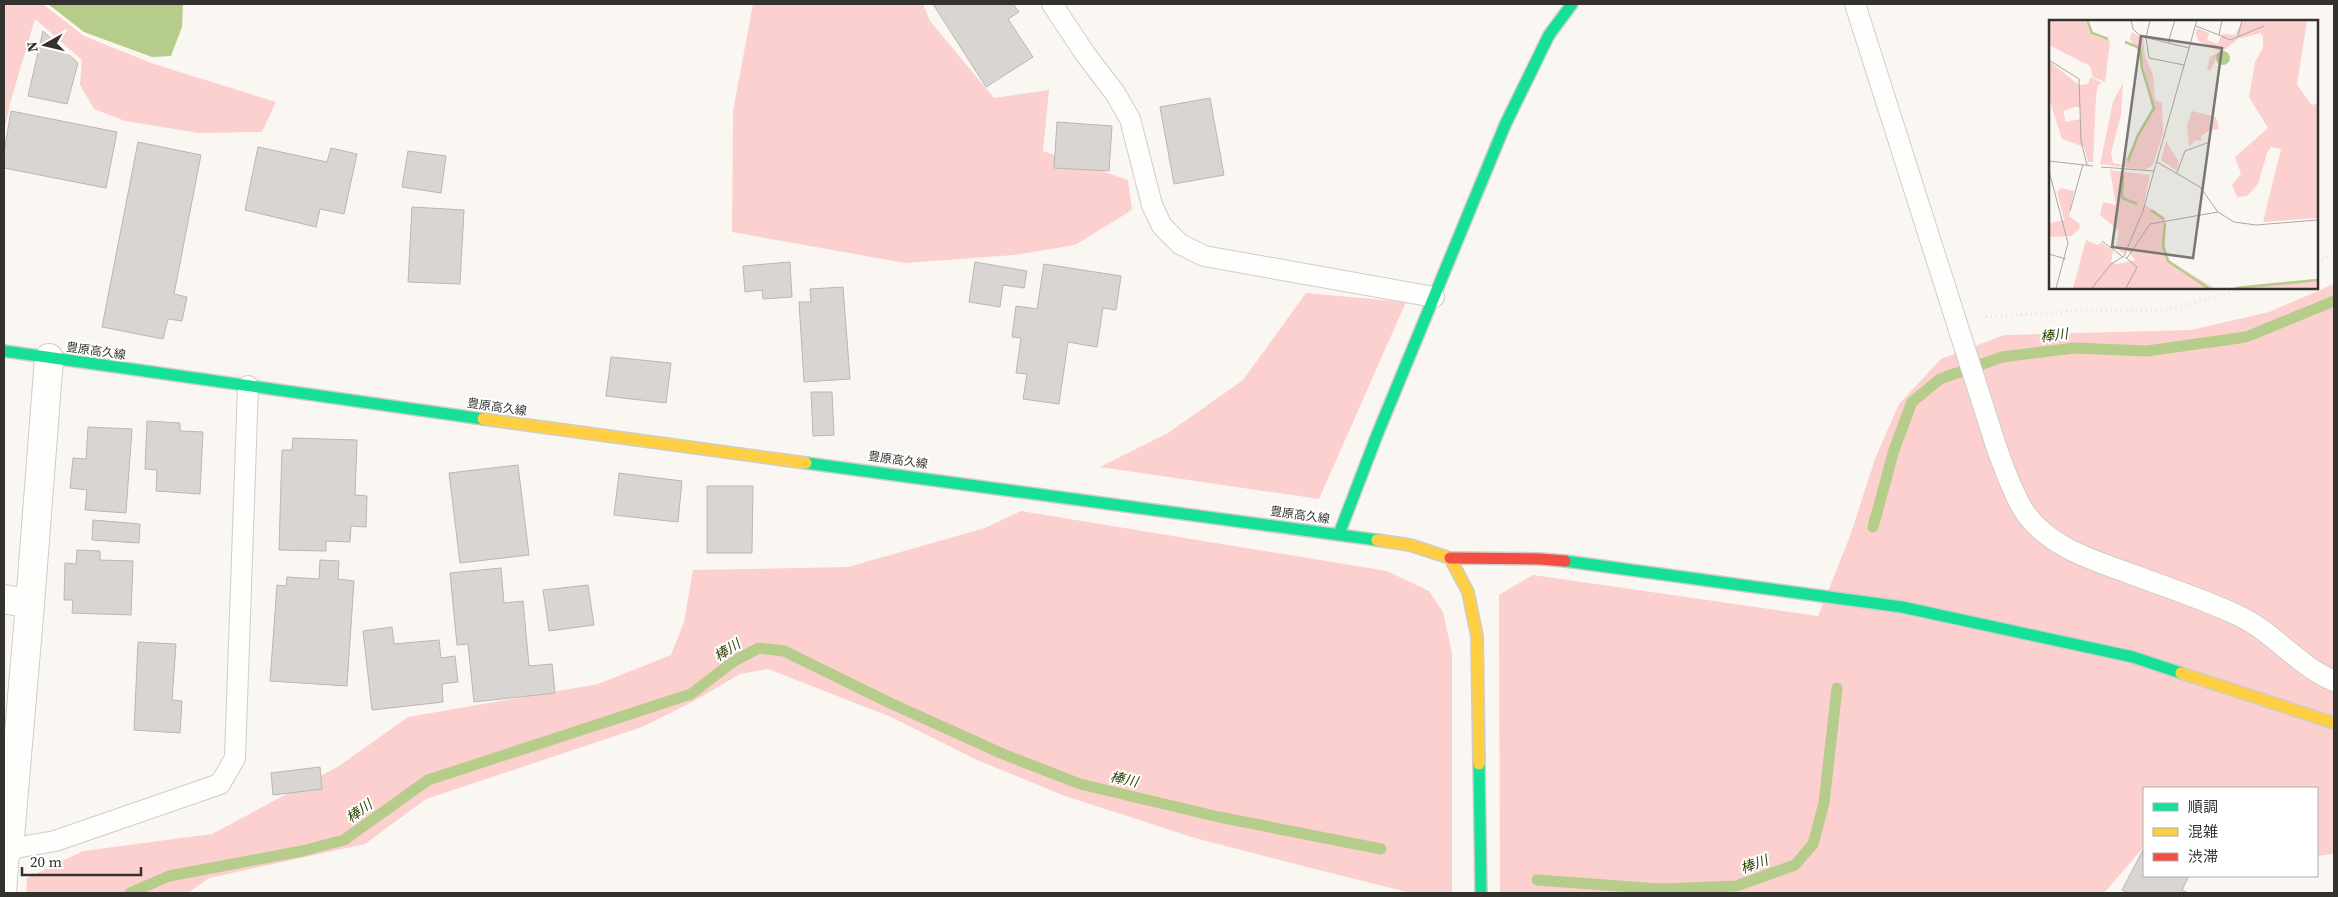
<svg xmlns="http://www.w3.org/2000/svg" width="2338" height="897" font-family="'Source Serif 4','Noto Sans JP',serif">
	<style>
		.green { fill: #fcd0ce }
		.water { fill: #b5cc8a }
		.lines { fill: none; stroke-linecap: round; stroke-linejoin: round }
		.stream { stroke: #b5cc8a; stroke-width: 11 }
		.building { fill: #d8d5d2; stroke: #bab7b3 }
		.lane-casing { stroke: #cfcdc9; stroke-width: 22 }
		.street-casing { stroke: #cfcdc9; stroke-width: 30 }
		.fast-casing { stroke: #cfcdc9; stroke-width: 14 }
		.slow-casing { stroke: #cfcdc9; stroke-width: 14 }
		.jam-casing { stroke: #cfcdc9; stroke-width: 14 }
		.path { stroke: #e4e3e2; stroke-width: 3; stroke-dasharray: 1 4; stroke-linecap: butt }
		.lane { stroke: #fefefd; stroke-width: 20 }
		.street { stroke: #fefefd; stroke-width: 28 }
		.fast { stroke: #16e098; stroke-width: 11 }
		.slow { stroke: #ffcf43; stroke-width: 11 }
		.jam { stroke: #f24e42; stroke-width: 11 }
		.labels { text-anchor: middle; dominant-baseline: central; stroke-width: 4; stroke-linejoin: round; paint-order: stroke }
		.street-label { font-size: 12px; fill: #34322f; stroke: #fff }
		.water-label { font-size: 14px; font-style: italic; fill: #2f4300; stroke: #fff }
		.inset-river { fill: none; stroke: #b5cc8a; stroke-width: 2.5 }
		.inset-road { fill: none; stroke: #aba8a4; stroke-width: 1 }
		.view { fill: #797773; fill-opacity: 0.15; stroke: #797773; stroke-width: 2.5 }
		.inset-edge { fill: none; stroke: #34322f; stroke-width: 2.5 }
	</style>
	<rect width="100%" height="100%" fill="#faf7f2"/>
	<g class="green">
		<path d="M4 4H43L84 36 154 64 276 102 262 132 199 133 125 121 94 109 80 85 82 60 35 19 11 100 4 131Z"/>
		<path d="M753 4H923L930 21 994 98 1049 90 1043 151 1128 180 1132 210 1075 245 1014 255 905 263 732 232 733 111Z"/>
		<path d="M2334 284V854L2317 856V788H2144V847L2104 893H1500L1499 595 1533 575 1818 616 1850 536 1875 459 1899 404 1941 359 2004 335 2191 330 2269 312Z"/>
		<path d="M1306 293 1406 302 1319 499 1100 467 1168 433 1243 380Z"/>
		<path d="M1021 511 1387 571 1429 591 1443 612 1452 653V893H1411L1315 869 1195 838 1065 796 977 760 891 717 768 669 740 674 694 701 642 727 426 799 365 844 209 878 188 893H26L27 878 83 851 212 834 339 766 408 717 598 684 671 655 684 622 693 570 848 567 985 528Z"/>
	</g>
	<path class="water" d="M48 4H183L182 27 171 56 152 57 84 32Z"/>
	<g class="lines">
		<g class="stream">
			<path d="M1873 527 1894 450 1912 402 1940 379 2002 357 2074 348 2147 351 2246 337 2334 301"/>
			<path d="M1537 880 1660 889 1736 886 1795 865 1813 844 1824 803 1837 688"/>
			<path d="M130 893 169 876 302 851 344 840 428 780 691 694 734 661 759 648 784 651 890 703 1003 754 1080 784 1219 817 1381 849"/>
		</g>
	</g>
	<g class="building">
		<path d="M933 4H1013L1019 12 1008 19 1033 57 986 87Z"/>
		<path d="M43 31 78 63 67 104 28 96Z"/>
		<path d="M1210 98 1224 175 1174 184 1160 107Z"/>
		<path d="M11 111 117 132 106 188 4 168V152Z"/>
		<path d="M1057 122 1112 126 1109 171 1054 168Z"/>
		<path d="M138 142 201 155 174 294 187 297 182 321 168 319 163 339 102 327Z"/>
		<path d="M258 147 327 162 331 148 357 154 344 214 320 209 316 227 245 210Z"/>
		<path d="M408 151 446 156 441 193 402 187Z"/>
		<path d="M412 207 464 210 460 284 408 282Z"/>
		<path d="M790 262 792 297 763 299 762 290 745 292 743 266Z"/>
		<path d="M975 262 1027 271 1024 288 1003 285 1000 307 969 302Z"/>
		<path d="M1044 264 1121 276 1116 310 1103 308 1097 347 1068 342 1059 404 1023 399 1027 374 1016 373 1021 338 1012 337 1016 306 1037 309Z"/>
		<path d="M843 287 850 379 804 382 799 302H811L810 289Z"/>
		<path d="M611 357 671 363 666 403 606 396Z"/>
		<path d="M811 392H832L834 435 813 436Z"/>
		<path d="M147 421 180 423V431L203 432 200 494 156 491 157 470 145 469Z"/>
		<path d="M88 427 132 429 126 513 85 510 87 490 70 488 73 458 86 459Z"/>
		<path d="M293 438 357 440 355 495 367 496 366 527 351 526 350 542 326 541V551L279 550 282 450H292Z"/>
		<path d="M518 465 529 555 460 563 449 473Z"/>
		<path d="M619 473 682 481 678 522 614 515Z"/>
		<path d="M707 486H753L752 553H707Z"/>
		<path d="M93 520 140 524 139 543 92 540Z"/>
		<path d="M77 550 100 551V560L133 561 131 615 72 613 73 600H64L65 563 76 564Z"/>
		<path d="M320 560 339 561 338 579 354 581 347 686 270 681 277 585 286 586 287 577 319 579Z"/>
		<path d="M501 568 504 603 523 601 529 666 552 664 555 693 474 702 468 644 457 645 450 573Z"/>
		<path d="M588 585 594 625 549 631 543 590Z"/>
		<path d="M392 627 394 644 439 640 441 658 455 656 458 682 442 684 443 702 372 710 363 631Z"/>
		<path d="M138 642 176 644 172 700 182 701 180 733 134 730Z"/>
		<path d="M320 767 322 789 273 795 271 773Z"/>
		<path d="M2143 850 2144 876H2189L2182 890 2188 893H2129L2122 890Z"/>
	</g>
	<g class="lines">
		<defs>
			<g id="lane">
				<path d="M1052 4 1086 55 1115 93 1130 119 1152 205 1162 226 1180 244 1204 256 1434 297"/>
				<path d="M1855 4 1997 449C2005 470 2012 492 2024 511 2048 547 2093 560 2131 574 2166 587 2203 599 2237 615 2273 631 2298 666 2334 681"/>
				<path d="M6 893 9 849 55 841 220 784 235 758 248 386"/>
			</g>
			<g id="street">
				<path d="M4 599 30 604"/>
				<path d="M4 848 9 849 30 604 49 358"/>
			</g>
			<g id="fast">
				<path d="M4 351 483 419"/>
				<path d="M806 463 1377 540"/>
				<path d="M1339 534 1377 435 1505 125 1549 35 1572 4"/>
				<path d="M1565 561 1902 607 2133 657 2181 673"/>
				<path d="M1479 764 1481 893"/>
			</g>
			<g id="slow">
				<path d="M483 419 806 463"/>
				<path d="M1377 540 1410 545 1450 558 1468 592 1477 636 1479 764"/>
				<path d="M2181 673 2334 723"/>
			</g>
			<path id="jam" d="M1450 558 1540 559 1565 561"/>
		</defs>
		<use href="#lane" class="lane-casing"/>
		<use href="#street" class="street-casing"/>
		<use href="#fast" class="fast-casing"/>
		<use href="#slow" class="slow-casing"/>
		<use href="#jam" class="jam-casing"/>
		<g class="path">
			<path d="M2317 261 2334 255"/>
			<path d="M1986 317 2076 311 2168 310 2246 288"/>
		</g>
		<use href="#lane" class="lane"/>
		<use href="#street" class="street"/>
		<use href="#fast" class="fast"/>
		<use href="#slow" class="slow"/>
		<use href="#jam" class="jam"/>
	</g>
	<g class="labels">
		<g class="street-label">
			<text transform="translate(96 351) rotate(8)">豊原高久線</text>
			<text transform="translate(497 407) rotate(8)">豊原高久線</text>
			<text transform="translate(898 460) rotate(8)">豊原高久線</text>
			<text transform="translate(1300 515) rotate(8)">豊原高久線</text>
		</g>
		<g class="water-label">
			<text transform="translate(2054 335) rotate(-7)">棒川</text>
			<text transform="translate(727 650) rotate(-33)">棒川</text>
			<text transform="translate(1124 779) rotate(12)">棒川</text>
			<text transform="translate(359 811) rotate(-35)">棒川</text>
			<text transform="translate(1754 864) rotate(-20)">棒川</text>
		</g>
	</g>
	<g transform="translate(2049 20)">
		<rect width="269" height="269" fill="#faf7f2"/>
		<path d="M0 0H36L43 15 61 21 56 62 44 57 41 46 0 25ZM194 0H258L248 65 263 85 269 83V198L214 202 232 129 222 127 218 133 209 164 198 176 188 177 183 165 192 154 186 137 219 108 200 77 206 42 214 28V18L212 13 189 19 169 35 161 51 158 50 161 37 171 31 149 21 147 13 148 8 160 13 158 20 169 24 173 14 186 15ZM83 12 94 19 96 36 104 55 106 80 113 83 114 113 104 145 96 150 51 144 64 82 74 63 72 95 62 133 64 143 74 145 103 88 92 35 81 19ZM0 41 30 65 39 64 42 57 53 63 49 65 47 77 44 142H39L35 127 13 119 0 78ZM26 87H31V99L17 102 14 91ZM143 91 167 97 170 109 160 111 152 116V121L146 120 140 127 138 106ZM117 121 130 142 128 151 112 140ZM61 150 101 155 95 184 116 198V228L121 241 165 268H24L37 220 49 225 52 222 64 231 62 242 68 244 86 240 79 231 74 233 67 228 70 211 51 195 54 182 67 185ZM12 168 25 171 20 196 30 203 31 208 23 216 0 217V198L2 203 15 200 8 172ZM269 259V268H180L222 263Z" fill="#fcd0ce" fill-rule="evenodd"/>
		<path d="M167 38a7 7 0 1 1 14 0a7 7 0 1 1-14 0Z" fill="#b5cc8a"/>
		<path class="inset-river" d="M38 0 43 13 59 19M76 22 91 28 93 48 105 88 89 115 79 141M74 155 73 178 88 184M102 190 115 199M116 203 114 226 119 241 159 268M187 268 269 260"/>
		<path class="inset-road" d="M82 0 84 9 91 16 140 28M101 0 97 18 100 38 135 45M147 6 170 15 173 0M170 15 181 20 215 6M189 16 193 0M119 23 126 0M0 40 30 59 32 121 38 145M0 141 44 146M108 142 151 167 169 192 185 202 207 205 269 200M52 147 105 151 148 0M0 151 19 223 7 268M128 153 136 131 161 122M21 191 34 144M53 221 74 237M0 234 17 239M76 237 88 247 77 268M78 238 101 204 169 192M43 268 62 244 75 236 94 191 105 151"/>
		<path class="view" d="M92 16 173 28 144 238 63 227Z"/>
		<rect width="269" height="269" class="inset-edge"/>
	</g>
	<rect width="2338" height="897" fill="none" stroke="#34322f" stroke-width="10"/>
	<rect x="2143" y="787" width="175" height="90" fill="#ffffff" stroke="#aeadac"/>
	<rect x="2153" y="803" width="25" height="8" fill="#16e098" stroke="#aeadac"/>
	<text x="2188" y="812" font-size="15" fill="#34322f">順調</text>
	<rect x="2153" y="828" width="25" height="8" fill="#ffcf43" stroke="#aeadac"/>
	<text x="2188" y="837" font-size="15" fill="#34322f">混雑</text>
	<rect x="2153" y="853" width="25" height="8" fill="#f24e42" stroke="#aeadac"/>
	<text x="2188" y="862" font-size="15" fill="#34322f">渋滞</text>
	<g transform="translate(45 45) rotate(262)" stroke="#ffffff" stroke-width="4" paint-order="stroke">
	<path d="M0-4L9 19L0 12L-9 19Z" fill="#34322f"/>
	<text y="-8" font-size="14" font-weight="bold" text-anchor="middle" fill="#34322f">N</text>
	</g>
	<path d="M22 867v8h119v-8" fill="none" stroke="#34322f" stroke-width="2.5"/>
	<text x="30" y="867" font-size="15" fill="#34322f" stroke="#ffffff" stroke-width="4" paint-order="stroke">20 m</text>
</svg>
